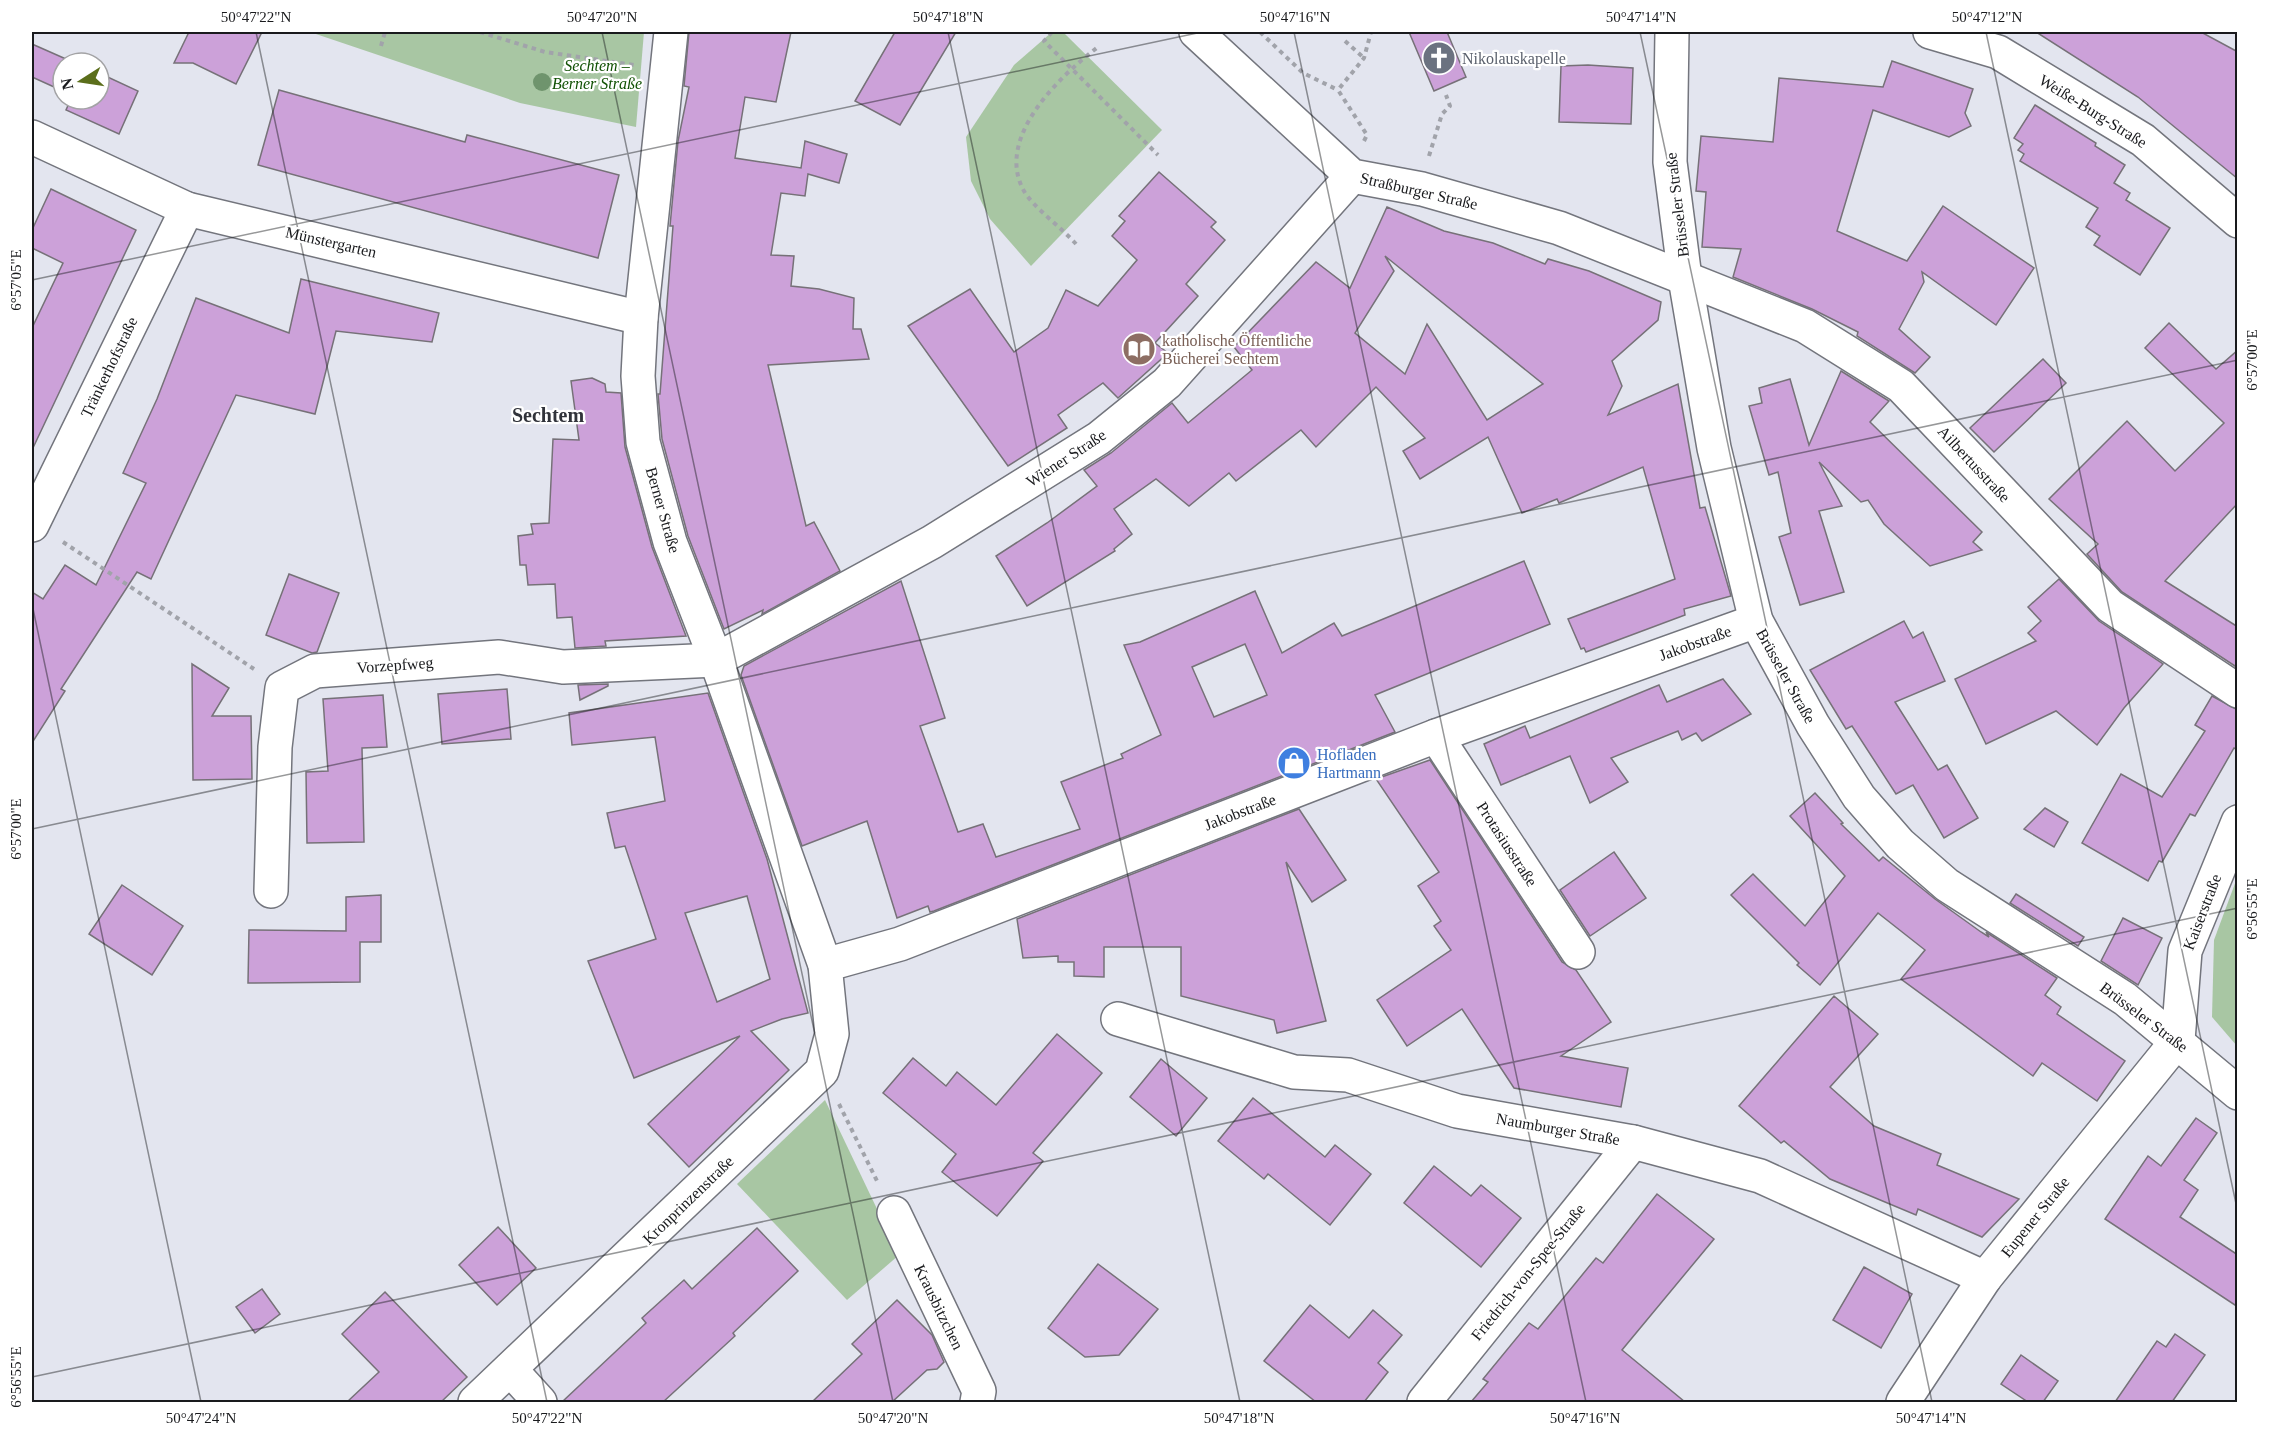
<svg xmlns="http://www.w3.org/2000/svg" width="2269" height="1434" font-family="'Times New Roman',serif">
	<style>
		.green { fill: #a8c6a3 }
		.building { fill: #cca1d9; stroke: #767178; stroke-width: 1.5; fill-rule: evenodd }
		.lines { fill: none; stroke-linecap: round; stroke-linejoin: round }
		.minor-casing { stroke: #73757d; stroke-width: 36 }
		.path { stroke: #a1a3aa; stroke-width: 4; stroke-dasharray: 4.5 4.5; stroke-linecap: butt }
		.minor { stroke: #fff; stroke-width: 33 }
		.tree { fill: #6f946d }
		.ticks { fill: none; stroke: #191a1d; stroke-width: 1.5; stroke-opacity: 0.45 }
		.labels { text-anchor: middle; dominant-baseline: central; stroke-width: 4.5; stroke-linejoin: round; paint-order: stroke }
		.worship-label { font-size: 16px; fill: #5b616d; stroke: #fff; text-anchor: start }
		.park-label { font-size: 16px; font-style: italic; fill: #105103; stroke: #fff }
		.street-label { font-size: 16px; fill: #191a1d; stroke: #fff }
		.education-label { font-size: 16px; fill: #785e54; stroke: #fff; text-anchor: start }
		.shop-label { font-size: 16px; fill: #366cbe; stroke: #fff; text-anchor: start }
		.quarter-label { font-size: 20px; font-weight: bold; fill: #31333a; stroke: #fff }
		.neatline { fill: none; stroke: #191a1d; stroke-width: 2 }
		.ticks-label { font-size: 15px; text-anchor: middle; fill: #191a1d }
	</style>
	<rect width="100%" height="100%" fill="#e3e5ef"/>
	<g class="green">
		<path d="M310 32H644L636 127 520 103Z"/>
		<path d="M1052 32H1063L1162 130 1031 266 990 219 971 181 966 137 1014 65Z"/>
		<path d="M2237 878 2238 1046H2237L2212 1017 2214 940Z"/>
		<path d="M825 1100 899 1255 847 1300 737 1184Z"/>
	</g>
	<g class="building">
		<path d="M189 32H262L236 84 193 63H174Z"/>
		<path d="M689 32H791L776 102 745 97 735 158 801 168 805 141 847 154 839 183 808 174 805 196 781 193 771 255 794 256 791 286 819 289 854 298 853 329H861L869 359 768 365 806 526 814 522 840 571 762 614 763 610 724 629 688 536 662 439 658 394H660L673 226H670L678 141 689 87 684 86Z"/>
		<path d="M895 32H956L900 125 855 101Z"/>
		<path d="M1409 32H1447L1466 77 1434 91Z"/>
		<path d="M2036 32H2201L2238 52V179L2138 97Z"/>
		<path d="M32 44 75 63H63V91L32 77Z"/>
		<path d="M1892 61 1973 89 1965 113 1971 126 1949 137 1873 110 1837 231 1907 261 1943 206 2034 268 1996 325 1922 272 1924 282 1899 329 1930 357 1915 373 1857 336 1858 332 1812 309 1733 277 1741 249 1702 247 1706 192 1696 191 1701 136 1773 142 1779 78 1883 87Z"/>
		<path d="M1588 65 1633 68 1631 124 1559 122 1561 66Z"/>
		<path d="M99 73 138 91 119 134 66 110 71 99H99Z"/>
		<path d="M279 90 465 142 467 135 619 175 598 258 258 165Z"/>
		<path d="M2035 105 2096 143 2095 146 2125 165 2114 183 2130 193 2126 200 2170 228 2140 275 2094 245 2100 236 2086 227 2098 208 2020 161 2024 154 2018 150 2023 144 2014 138Z"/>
		<path d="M1159 172 1216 222 1211 227 1225 240 1186 284 1198 296 1155 343 1168 353 1118 398 1103 383 1058 415 1067 428 1008 466 908 326 970 289 1014 352 1048 328 1066 290 1098 306 1137 260 1112 236 1125 221 1119 216Z"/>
		<path d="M51 189 136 230 32 450V328L63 263 32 248V230Z"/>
		<path d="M1387 207 1444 231 1493 243 1545 264 1548 259 1589 271 1661 302 1658 320 1612 361 1622 386 1608 415 1678 384 1700 508 1705 507 1731 596 1684 609 1685 615 1586 652 1584 648 1581 649 1568 619 1675 579 1643 467 1559 503 1557 499 1522 513 1488 437 1420 479 1403 451 1425 438 1376 387 1316 447 1301 430 1236 481 1229 473 1189 506 1156 479 1114 509 1132 534 1114 549 1115 551 1027 606 996 556 1047 523 1097 486 1084 470 1111 453 1172 403 1188 423 1252 370 1234 347 1316 262 1350 288ZM1385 256 1543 384 1487 420 1427 324 1405 374 1355 333 1394 271Z"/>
		<path d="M301 279 439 313 432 342 336 331 315 414 236 395 151 579 137 572 61 689 65 691 32 743V592L43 599 65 565 96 585 146 483 123 473 157 399 196 298 289 333Z"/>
		<path d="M2169 323 2216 369 2238 350V503L2165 581 2238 627V668L2122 592 2087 554 2098 544 2049 499 2127 421 2175 471 2224 423 2145 348Z"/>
		<path d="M2043 359 2066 383 1994 452 1970 428Z"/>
		<path d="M1841 371 1889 401 1870 422 1982 532 1973 542 1982 550 1930 566 1884 524 1868 500 1861 502 1819 462 1842 506 1819 511 1844 592 1800 605 1779 537 1791 533 1778 472 1769 475 1749 406 1762 403 1759 388 1790 379 1809 445Z"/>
		<path d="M592 378 605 384 606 392 621 393 625 447 652 547 686 636 605 641 606 646 575 648 572 617 557 618 555 584 528 585 526 565H520L518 536 533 534 531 524 549 523 553 439 579 440 571 381Z"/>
		<path d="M1524 561 1550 624 1375 695 1395 732 934 911 930 912 928 906 897 918 867 821 802 846 741 675 744 666 901 581 945 718 920 726 958 832 983 824 996 857 1080 829 1061 782 1123 758 1121 754 1161 735 1124 645 1140 642 1255 591 1282 653 1334 623 1342 636ZM1245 644 1267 695 1214 717 1192 667Z"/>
		<path d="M289 574 339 593 317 652 312 653 266 635Z"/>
		<path d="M2059 579 2099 621 2163 664 2124 708 2097 745 2056 711 1986 744 1955 679 2036 641 2028 633 2041 621 2028 607Z"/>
		<path d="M1904 621 1913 638 1923 632 1945 681 1895 702 1938 770 1947 765 1978 818 1944 838 1913 785 1896 794 1852 726 1846 729 1810 670Z"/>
		<path d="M192 664 229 688 212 716H251L252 779 193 780Z"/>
		<path d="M1723 679 1751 714 1702 741 1696 733 1682 740 1678 731 1611 758 1628 782 1590 803 1570 756 1501 785 1484 744 1525 726 1530 738 1659 685 1667 702Z"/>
		<path d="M608 684V686L580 700 578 685Z"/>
		<path d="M507 689 511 739 442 744 438 694Z"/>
		<path d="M708 693 767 859 808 1013 782 1019 751 1031 789 1070 689 1167 648 1124 740 1036 634 1078 588 961 656 939 625 846 615 848 607 813 665 801 655 737 572 745 569 713ZM747 896 770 979 717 1002 685 913Z"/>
		<path d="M383 695 387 747 362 748 364 842 307 843 306 772 328 771 323 699Z"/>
		<path d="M2212 696 2238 710V750L2234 748 2195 816 2190 814 2162 862 2159 861 2148 881 2082 843 2121 774 2162 797 2205 731 2195 725Z"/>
		<path d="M1430 760 1562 962 1576 970 1611 1022 1561 1056 1628 1068 1621 1107 1514 1088 1462 1009 1407 1046 1377 1000 1451 950 1434 926 1441 921 1418 886 1439 872 1376 779Z"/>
		<path d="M1815 793 1843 823 1841 824 1879 861 1883 857 1935 899 1981 932 1989 937 1986 932 2057 978 2045 995 2061 1007 2057 1014 2125 1061 2097 1101 2042 1063 2033 1076 1901 979 1925 950 1878 913 1820 985 1797 965 1799 963 1731 895 1753 874 1805 926 1845 876 1790 816Z"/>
		<path d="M2045 808 2068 822 2054 847 2024 829Z"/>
		<path d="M1299 809 1346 880 1312 902 1286 862 1326 1021 1277 1033 1274 1020 1181 996V947H1104V977L1074 976V962H1058V956L1023 958 1017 919Z"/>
		<path d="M1614 852 1646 898 1590 936 1560 890Z"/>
		<path d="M122 885 183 926 152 975 89 934Z"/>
		<path d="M2016 894 2084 937 2078 946 2010 903Z"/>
		<path d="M381 895V942H360V982L248 983 249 930 346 931V897Z"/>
		<path d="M2123 918 2162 938 2138 985 2101 961Z"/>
		<path d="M1834 996 1878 1034 1830 1087 1874 1126 1941 1154 1937 1165 2019 1199 1982 1237 1918 1209 1916 1215 1830 1179 1784 1141 1781 1143 1739 1106Z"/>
		<path d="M1057 1034 1102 1073 1033 1153 1043 1161 997 1216 942 1172 956 1154 883 1093 913 1058 946 1086 957 1072 996 1105Z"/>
		<path d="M1161 1059 1207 1098 1176 1136 1130 1097Z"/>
		<path d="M1253 1098 1325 1157 1335 1145 1371 1174 1330 1225 1268 1174 1264 1179 1218 1141Z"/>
		<path d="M2196 1118 2217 1133 2184 1180 2198 1190 2180 1217 2238 1255V1307L2105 1219 2148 1156 2161 1166Z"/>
		<path d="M1434 1166 1471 1196 1481 1185 1521 1218 1481 1267 1404 1203Z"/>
		<path d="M1657 1194 1714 1239 1622 1350 1685 1402H1471L1488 1382 1483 1379 1529 1323 1538 1329 1596 1258 1603 1263Z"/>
		<path d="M498 1227 536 1268 497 1305 459 1265Z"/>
		<path d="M757 1228 798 1271 733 1333 735 1336 663 1402H562L646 1323 642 1318 684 1280 692 1289Z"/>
		<path d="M1098 1264 1158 1309 1119 1355 1085 1357 1048 1328Z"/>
		<path d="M1864 1267 1912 1294 1881 1348 1833 1320Z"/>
		<path d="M262 1289 280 1314 255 1333 236 1307Z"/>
		<path d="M385 1292 467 1377 441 1402H347L379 1372 342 1334Z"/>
		<path d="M897 1300 932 1335 944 1362 937 1369 927 1370 892 1402H812L862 1354 852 1344Z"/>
		<path d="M1310 1305 1349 1338 1373 1310 1402 1335 1378 1363 1388 1372 1364 1402H1316L1264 1361Z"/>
		<path d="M2175 1334 2205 1355 2172 1402H2115L2157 1341 2166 1347Z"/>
		<path d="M2021 1355 2058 1381 2043 1402H2028L2001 1384Z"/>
	</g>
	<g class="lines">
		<defs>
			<g id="minor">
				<path d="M1196 32 1352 176 1422 189 1559 228 1805 326 1901 386 2110 606 2238 691"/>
				<path d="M1672 32 1670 162 1685 278 1714 448 1756 621 1813 725 1859 797 1900 844 1947 885 2125 999 2238 1093"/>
				<path d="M1930 32 1998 52 2143 140 2238 221"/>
				<path d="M32 137 187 209 641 318"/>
				<path d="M32 525 187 209"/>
				<path d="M1436 736 1578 952"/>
				<path d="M271 891 275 747 282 688 315 671 499 657 563 667 716 660 932 542 1099 438 1167 383 1352 176"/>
				<path d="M825 965 900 944 1436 736 1756 621"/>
				<path d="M1118 1019 1294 1072 1348 1075 1457 1111 1633 1142 1760 1176 1985 1278"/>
				<path d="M2178 1040 2185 951 2238 822"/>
				<path d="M894 1213 979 1391 977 1402"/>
				<path d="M510 1369 540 1402"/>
				<path d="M475 1402 822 1071 832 1034 825 965 716 660 670 542 643 442 638 376 641 318 671 32"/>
				<path d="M1424 1402 1633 1142"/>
				<path d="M1903 1402 1985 1278 2178 1040"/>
			</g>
		</defs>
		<use href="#minor" class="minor-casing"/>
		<g class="path">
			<path d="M480 32 545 52 634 65"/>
			<path d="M1052 32 1044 41 1158 155"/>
			<path d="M1260 32 1303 73 1338 90"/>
			<path d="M1345 41 1364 58"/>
			<path d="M381 46 385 32"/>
			<path d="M1364 141 1367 135 1338 90 1364 58 1371 32"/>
			<path d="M1429 156 1442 114 1450 106 1446 95"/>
			<path d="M1076 244C1063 229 1032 206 1024 191 994 138 1060 76 1098 47"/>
			<path d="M63 542 254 669"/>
			<path d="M839 1104 878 1183"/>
		</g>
		<use href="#minor" class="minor"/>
	</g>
	<circle class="tree" cx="542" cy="82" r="9"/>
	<path class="ticks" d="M256 32 547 1402M602 32 893 1402M948 32 1240 1402M1294 32 1586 1402M1640 32 1932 1402M1986 32 2238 1213M32 280 1202 32M32 604 201 1402M32 829 2238 360M32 1377 2238 908"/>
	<defs>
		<symbol id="church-disc" viewBox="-11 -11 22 22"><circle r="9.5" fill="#6b7280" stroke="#fff"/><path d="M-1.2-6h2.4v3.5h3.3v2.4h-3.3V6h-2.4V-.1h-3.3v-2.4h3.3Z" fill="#fff"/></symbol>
		<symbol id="library-disc" viewBox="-11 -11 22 22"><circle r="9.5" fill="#8d6e63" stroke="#fff"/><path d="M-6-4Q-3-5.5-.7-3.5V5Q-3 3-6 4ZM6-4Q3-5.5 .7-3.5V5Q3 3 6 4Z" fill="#fff"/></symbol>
		<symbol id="shop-disc" viewBox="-11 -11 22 22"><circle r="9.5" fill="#3f7fe0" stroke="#fff"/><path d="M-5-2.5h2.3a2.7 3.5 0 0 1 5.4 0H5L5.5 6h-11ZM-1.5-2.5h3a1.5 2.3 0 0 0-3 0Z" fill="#fff"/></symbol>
	</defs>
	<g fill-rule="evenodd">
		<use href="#church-disc" x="1420" y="39" width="38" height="38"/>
		<use href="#library-disc" x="1120" y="330" width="38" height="38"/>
		<use href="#shop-disc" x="1275" y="744" width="38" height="38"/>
	</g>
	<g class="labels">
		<g class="worship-label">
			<text x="1462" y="58">Nikolauskapelle</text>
		</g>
		<g class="park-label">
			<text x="597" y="65">Sechtem –<tspan x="597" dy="18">Berner Straße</tspan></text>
		</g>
		<g class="street-label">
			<text transform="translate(2093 111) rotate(32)">Weiße-Burg-Straße</text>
			<text transform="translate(1419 191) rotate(13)">Straßburger Straße</text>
			<text transform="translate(1677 205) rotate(-97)">Brüsseler Straße</text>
			<text transform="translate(331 242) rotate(13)">Münstergarten</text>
			<text transform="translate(109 367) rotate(-64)">Tränkerhofstraße</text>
			<text transform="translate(1066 458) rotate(-33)">Wiener Straße</text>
			<text transform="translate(1974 464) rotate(47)">Ailbertusstraße</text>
			<text transform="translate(663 510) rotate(74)">Berner Straße</text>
			<text transform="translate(1695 643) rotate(-20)">Jakobstraße</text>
			<text transform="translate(395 665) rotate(-4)">Vorzepfweg</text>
			<text transform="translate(1786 676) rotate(61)">Brüsseler Straße</text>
			<text transform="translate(1240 812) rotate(-21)">Jakobstraße</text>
			<text transform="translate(1507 844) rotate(57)">Protasiusstraße</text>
			<text transform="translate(2202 912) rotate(-69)">Kaiserstraße</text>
			<text transform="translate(2144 1017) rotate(37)">Brüsseler Straße</text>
			<text transform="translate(1558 1129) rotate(10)">Naumburger Straße</text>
			<text transform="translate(688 1200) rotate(-44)">Kronprinzenstraße</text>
			<text transform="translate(2035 1217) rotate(-51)">Eupener Straße</text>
			<text transform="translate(1528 1272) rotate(-51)">Friedrich-von-Spee-Straße</text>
			<text transform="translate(939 1307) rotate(64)">Krausbitzchen</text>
		</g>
		<g class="education-label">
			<text x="1162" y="340">katholische Öffentliche<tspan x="1162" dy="18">Bücherei Sechtem</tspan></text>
		</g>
		<g class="shop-label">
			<text x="1317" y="754">Hofladen<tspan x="1317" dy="18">Hartmann</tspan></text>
		</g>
		<g class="quarter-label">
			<text x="548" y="415">Sechtem</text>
		</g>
	</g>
	<rect width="2269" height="1434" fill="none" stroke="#ffffff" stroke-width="66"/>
	<g transform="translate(81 81) rotate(258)"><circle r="28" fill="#ffffff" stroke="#a3a3a5" stroke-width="1.5"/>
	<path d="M0-4.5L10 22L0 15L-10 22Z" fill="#5b6e1b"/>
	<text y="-9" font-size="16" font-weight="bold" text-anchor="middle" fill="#191a1d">N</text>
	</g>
	<rect x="33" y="33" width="2203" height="1368" class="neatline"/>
	<g class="ticks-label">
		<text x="256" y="22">50°47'22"N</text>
		<text x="602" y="22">50°47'20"N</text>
		<text x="948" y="22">50°47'18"N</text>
		<text x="1295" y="22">50°47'16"N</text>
		<text x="1641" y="22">50°47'14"N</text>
		<text x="1987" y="22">50°47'12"N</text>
		<text transform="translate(16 280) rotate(-90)" y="5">6°57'05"E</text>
		<text transform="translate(2252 360) rotate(-90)" y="5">6°57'00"E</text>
		<text transform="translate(16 829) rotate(-90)" y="5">6°57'00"E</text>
		<text transform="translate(2252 909) rotate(-90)" y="5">6°56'55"E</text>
		<text transform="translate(16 1377) rotate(-90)" y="5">6°56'55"E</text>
		<text x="201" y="1423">50°47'24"N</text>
		<text x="547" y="1423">50°47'22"N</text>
		<text x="893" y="1423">50°47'20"N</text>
		<text x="1239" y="1423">50°47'18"N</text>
		<text x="1585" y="1423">50°47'16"N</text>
		<text x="1931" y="1423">50°47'14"N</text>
	</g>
</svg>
